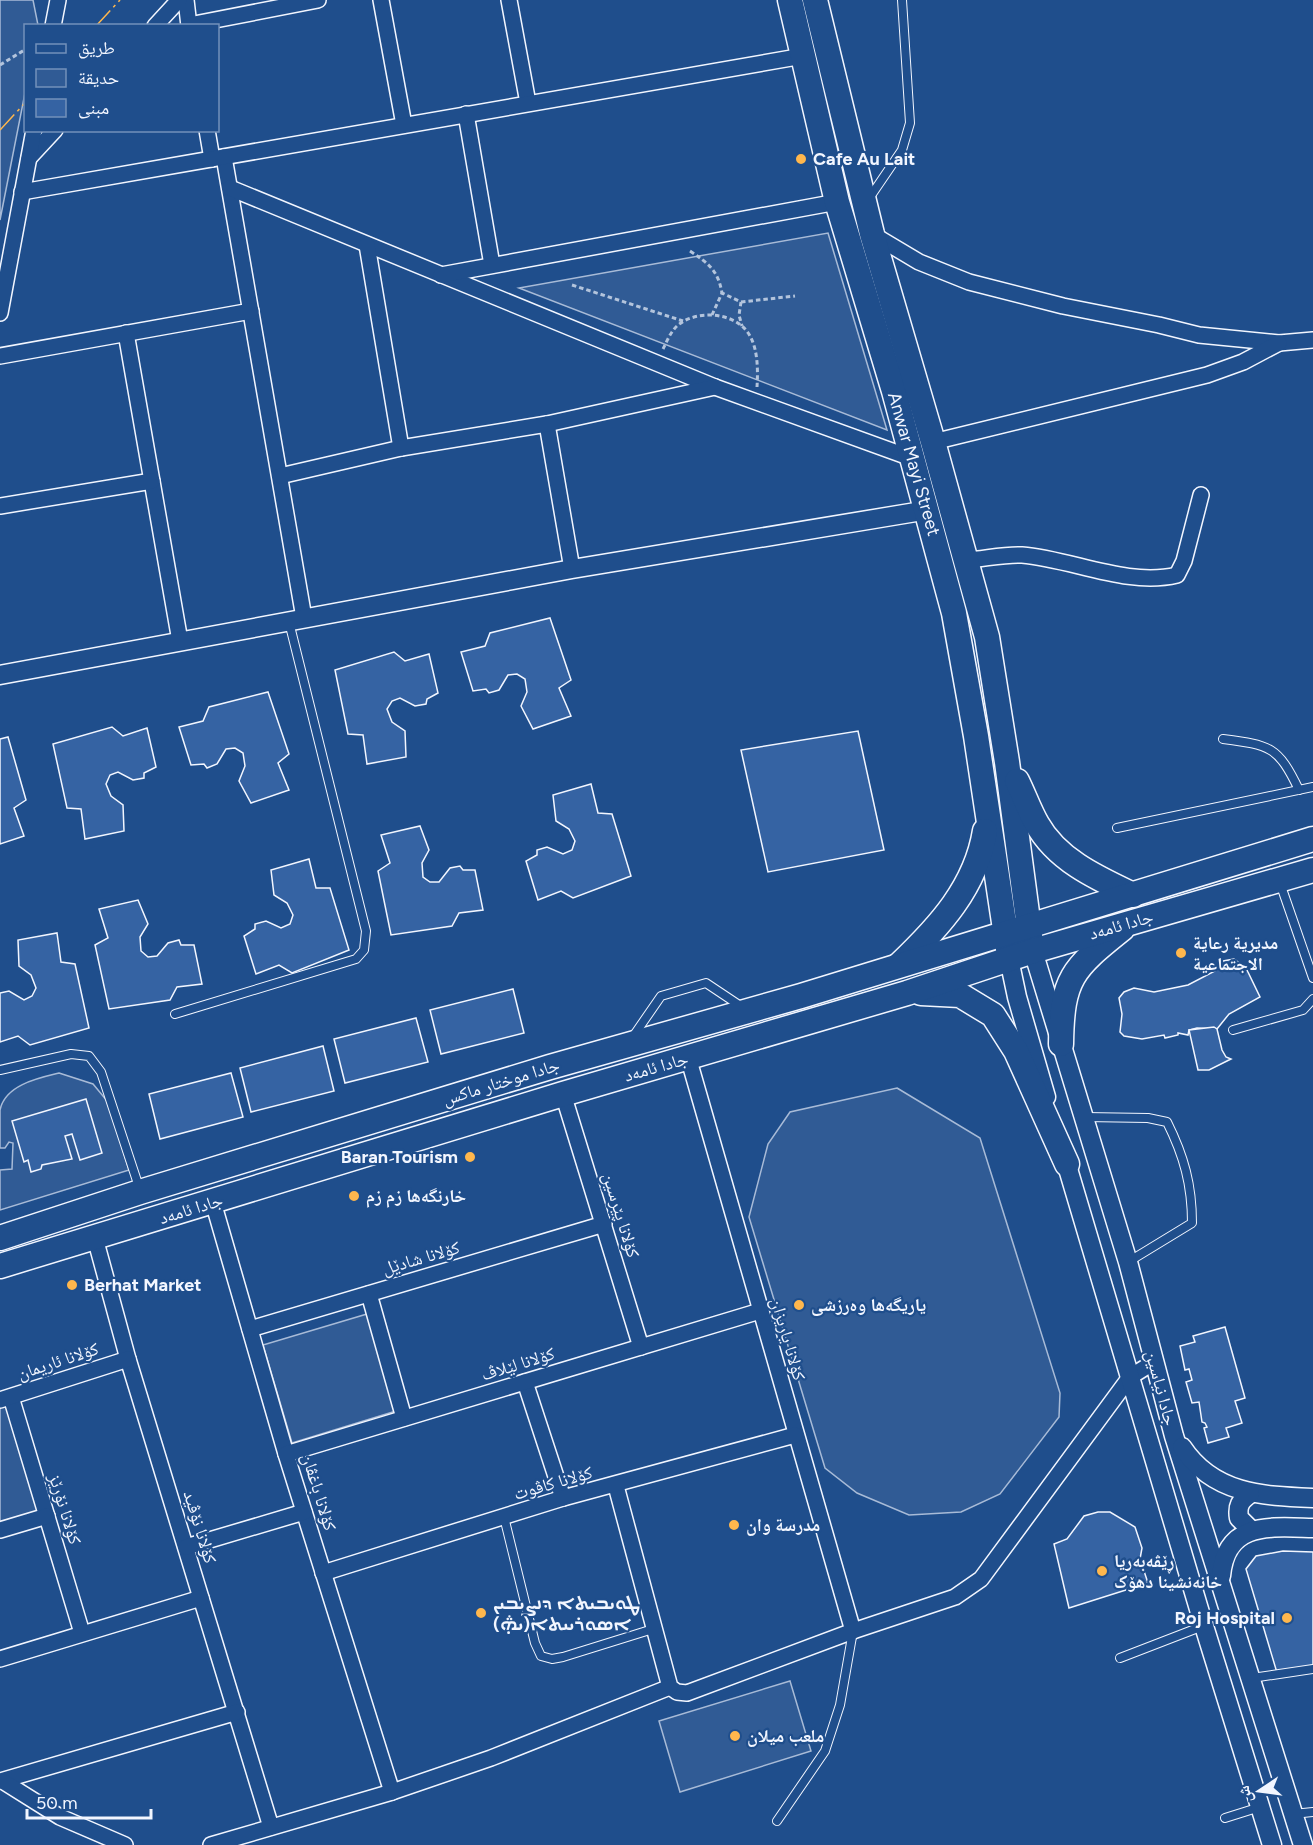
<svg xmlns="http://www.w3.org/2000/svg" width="1313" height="1845" font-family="Figtree,'Noto Naskh Arabic','Noto Sans Syriac',sans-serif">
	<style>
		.green { fill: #305b95; stroke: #a8bbd7; stroke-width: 1.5 }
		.building { fill: #3563a3; stroke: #f2f6ff; stroke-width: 1.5 }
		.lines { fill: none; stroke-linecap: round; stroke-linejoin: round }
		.service-casing { stroke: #f2f6ff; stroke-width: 10 }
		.minor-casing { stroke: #f2f6ff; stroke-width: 18 }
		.tertiary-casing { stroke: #f2f6ff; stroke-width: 21 }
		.primary-casing { stroke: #f2f6ff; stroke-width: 27 }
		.path { stroke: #b3c4dc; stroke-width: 3; stroke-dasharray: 4.5 3; stroke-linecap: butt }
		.service { stroke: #1f4e8c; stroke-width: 8 }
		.minor { stroke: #1f4e8c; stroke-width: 15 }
		.tertiary { stroke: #1f4e8c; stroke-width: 18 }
		.primary { stroke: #1f4e8c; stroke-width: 24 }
		.power { stroke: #ffb74d; stroke-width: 1.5; stroke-dasharray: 21 4.5 3 4.5; stroke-linecap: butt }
		.poi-dot { fill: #ffb74d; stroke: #1f4e8c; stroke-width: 2 }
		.labels { text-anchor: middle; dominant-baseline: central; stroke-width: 4.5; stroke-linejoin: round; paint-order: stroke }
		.poi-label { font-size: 18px; font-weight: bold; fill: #f2f6ff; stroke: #1f4e8c; text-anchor: start }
		.street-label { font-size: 18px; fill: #f2f6ff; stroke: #1f4e8c }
	</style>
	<rect width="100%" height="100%" fill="#1f4e8c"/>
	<g class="green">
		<path d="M0 0H33L38 25 26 26 25 93 0 220Z"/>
		<path d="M828 233 887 430 519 288Z"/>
		<path d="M59 1073 93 1084 108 1102 129 1170 0 1210V1170L12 1169 13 1143 9 1142 5 1148H0C0 1136 0 1121 0 1110 5 1085 38 1078 59 1073Z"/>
		<path d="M897 1088 980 1138 1060 1393 1059 1417 1000 1494 961 1512 909 1515 857 1493 825 1468 749 1217 768 1144 790 1112Z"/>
		<path d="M367 1314 396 1411 292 1443 263 1345Z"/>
		<path d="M11 1397 47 1516 0 1530V1400Z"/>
		<path d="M790 1681 811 1751 680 1792 659 1721Z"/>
	</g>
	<g class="building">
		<path d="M550 618 571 680 559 688 571 716 533 729 521 706 527 692 525 679 517 674 508 675 499 690 489 693 486 689 473 691 461 652 485 646 490 633Z"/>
		<path d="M394 652 405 661 429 654 438 693 427 699 426 704 415 706 400 698 392 701 387 709 392 722 405 731 406 757 367 764 363 735 348 734 335 670Z"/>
		<path d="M268 692 289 754 278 763 289 790 251 803 239 781 245 766 243 753 235 748 226 749 217 764 207 768 204 764 191 765 179 727 203 721 209 707Z"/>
		<path d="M112 727 123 736 147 728 156 767 144 773V778L133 780 118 772 110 775 106 784 111 796 123 805 124 831 85 839 81 809 67 808 53 744Z"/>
		<path d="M858 731 884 850 768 872 741 750Z"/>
		<path d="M8 737 26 800 14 808 24 836 0 844V739Z"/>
		<path d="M591 784 598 813 612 814 631 876 573 898 561 891 538 900 526 861 537 855V850L547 847 563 854 572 850 575 841 569 829 556 821 553 795Z"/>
		<path d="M420 826 429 850 422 863 423 877 430 882H439L450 868 460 866 463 870H475L483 910 459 913 452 926 391 935 378 871 390 863 381 835Z"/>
		<path d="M309 859 316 888H330L349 950 292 973 279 965 256 974 244 936 255 929V924L266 921 281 928 290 924 293 915 287 903 274 895 271 870Z"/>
		<path d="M138 900 148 924 140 937 141 951 148 957 157 956 168 943 179 940 181 945H194L202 984 177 987 170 1000 109 1009 95 945 108 938 99 909Z"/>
		<path d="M57 933 61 962 75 964 89 1028 30 1045 18 1036 0 1042V993L9 991 24 1000 32 996 36 988 31 975 19 966 18 940Z"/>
		<path d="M1234 959 1246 968 1260 997 1229 1014 1217 1029 1197 1028 1189 1030 1188 1035 1178 1033V1035L1165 1038 1164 1035 1142 1039 1124 1036 1120 1032 1122 1014 1119 998 1124 992 1134 988 1154 992 1188 985 1215 971 1223 961Z"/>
		<path d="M513 989 524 1033 441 1054 430 1010Z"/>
		<path d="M416 1018 428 1062 345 1083 334 1039Z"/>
		<path d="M1214 1027 1217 1029 1222 1050 1226 1057 1231 1059 1209 1070H1198L1189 1030Z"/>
		<path d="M323 1046 334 1091 251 1112 240 1068Z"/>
		<path d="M231 1073 243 1117 160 1139 149 1094Z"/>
		<path d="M86 1099 102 1153 80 1160 72 1134 65 1136 72 1159 42 1165 41 1169 31 1172 28 1160 24 1162 12 1121Z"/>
		<path d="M1225 1327 1245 1398 1235 1401 1242 1423 1226 1428 1229 1437 1208 1443 1204 1428 1207 1427 1205 1423 1202 1422 1199 1402 1192 1403 1186 1382 1192 1380 1189 1369 1185 1370 1180 1346 1195 1342 1193 1336Z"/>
		<path d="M1098 1512H1110L1135 1527 1142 1548 1140 1559 1148 1583 1069 1608 1054 1544 1067 1539 1084 1516Z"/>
		<path d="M1283 1551 1313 1552V1667L1278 1676 1246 1569 1256 1556Z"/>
	</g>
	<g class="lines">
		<defs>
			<g id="service">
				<path d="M868 200 902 150 910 123 902 0"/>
				<path d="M1223 739C1270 745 1278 746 1299 790"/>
				<path d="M1117 828 1313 787"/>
				<path d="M1280 883 1313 978"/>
				<path d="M175 1014 356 959 364 950 366 931 289 622"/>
				<path d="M1233 1030 1303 1010 1313 999"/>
				<path d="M632 1038 661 996 706 983 742 1007"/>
				<path d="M0 1070 71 1054 89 1056 101 1072 140 1190"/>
				<path d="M1085 1117 1148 1118 1167 1122C1184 1156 1192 1185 1192 1223L1128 1262"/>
				<path d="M504 1517 535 1643 541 1656 552 1659 563 1657 653 1629"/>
				<path d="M1120 1658 1203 1626"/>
				<path d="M1252 1678 1313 1669"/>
				<path d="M1293 1814 1313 1812"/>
				<path d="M1225 1818 1260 1807"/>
				<path d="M777 1821 825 1751 840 1705 853 1631"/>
			</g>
			<g id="minor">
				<path d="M186 0 189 26"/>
				<path d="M381 0 404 125"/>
				<path d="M509 0 528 103"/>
				<path d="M189 25 318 0"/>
				<path d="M53 26 58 0"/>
				<path d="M155 26 179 0"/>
				<path d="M466 114 492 265"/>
				<path d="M207 130 212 159"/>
				<path d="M224 157 304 618"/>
				<path d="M29 158 55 130"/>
				<path d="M230 188 715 387 914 459"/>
				<path d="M22 192 803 56"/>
				<path d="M872 234 919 262 969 282 1063 306 1159 325 1199 335 1279 343 1313 340"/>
				<path d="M367 245 401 448"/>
				<path d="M441 275 837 202"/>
				<path d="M0 313 34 130"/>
				<path d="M126 333 180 641"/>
				<path d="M0 356 251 311"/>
				<path d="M547 424 572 569"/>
				<path d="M933 442 1207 375 1243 362 1279 343"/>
				<path d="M280 476 401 448 547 424 715 387"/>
				<path d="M0 506 152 481"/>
				<path d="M966 560C984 559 1004 554 1022 555 1072 559 1127 587 1177 575L1184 561 1201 495"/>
				<path d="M688 1057 853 1631"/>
				<path d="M563 1094 641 1347"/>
				<path d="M213 1202 286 1454 392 1792"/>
				<path d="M95 1238 128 1359 271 1827"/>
				<path d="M369 1294 404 1418"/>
				<path d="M250 1329 604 1224"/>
				<path d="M525 1382 563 1498"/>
				<path d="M11 1397 82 1633"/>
				<path d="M0 1400 128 1359"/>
				<path d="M286 1454 760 1311"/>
				<path d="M616 1486 670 1687 677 1692 687 1693 853 1631 955 1597 981 1579 1130 1377 1154 1362"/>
				<path d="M0 1530 47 1516"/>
				<path d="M186 1547 304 1512"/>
				<path d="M323 1573 563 1498 795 1435"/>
				<path d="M0 1659 201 1598"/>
				<path d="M0 1781 237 1712"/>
				<path d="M4 1782 60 1817 125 1845"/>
				<path d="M211 1845 392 1792 491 1758 670 1687"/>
			</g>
			<g id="tertiary">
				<path d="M0 675 572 569 928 510"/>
				<path d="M1033 951 1128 1262 1174 1436 1303 1845"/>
				<path d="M1009 959 1017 997 1046 1097"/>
				<path d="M1063 1152 1204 1626 1272 1845"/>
				<path d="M1182 1447C1213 1494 1262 1496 1313 1498"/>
				<path d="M1250 1494C1240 1501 1237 1506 1239 1518L1251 1530"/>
				<path d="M1221 1576C1226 1521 1270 1527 1313 1528"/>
			</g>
			<g id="primary">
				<path d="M790 0 837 202 894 391 954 613 976 736 1008 949"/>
				<path d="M815 0 872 234 933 442 987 637 1007 762 1031 943"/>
				<path d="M1017 781C1024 795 1029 810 1037 824 1057 860 1097 878 1133 895"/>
				<path d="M899 965C939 927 976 887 985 831"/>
				<path d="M921 993 960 995 993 1015 1016 1051 1067 1164"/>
				<path d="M1061 1044C1062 978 1072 969 1122 929"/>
				<path d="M0 1238 140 1192 550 1067 801 996 1313 839"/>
				<path d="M0 1266 563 1094 907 993 1033 951 1313 870"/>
			</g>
		</defs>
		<use href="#service" class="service-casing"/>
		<use href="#minor" class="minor-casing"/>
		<use href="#tertiary" class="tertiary-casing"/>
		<use href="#primary" class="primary-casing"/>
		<g class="path">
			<path d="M0 65 26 49"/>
			<path d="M690 251C708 263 718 270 722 293"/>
			<path d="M572 285 683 321"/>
			<path d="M741 302 795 296"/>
			<path d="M712 315 722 293 741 302 739 315 742 326"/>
			<path d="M663 349C667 341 671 331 678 325 698 309 737 312 750 336 758 350 758 371 757 387"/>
		</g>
		<use href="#service" class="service"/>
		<use href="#minor" class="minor"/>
		<use href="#tertiary" class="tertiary"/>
		<use href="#primary" class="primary"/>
		<g class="power">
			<path d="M96 26 120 0"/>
			<path d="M0 130 26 102"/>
		</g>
	</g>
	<g class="poi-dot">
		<circle cx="801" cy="159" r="6"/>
		<circle cx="1181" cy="953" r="6"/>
		<circle cx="470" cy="1157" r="6"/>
		<circle cx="354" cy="1196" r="6"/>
		<circle cx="72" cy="1285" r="6"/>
		<circle cx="799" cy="1305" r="6"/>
		<circle cx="734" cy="1525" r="6"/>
		<circle cx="1102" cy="1571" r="6"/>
		<circle cx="481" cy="1613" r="6"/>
		<circle cx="1287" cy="1618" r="6"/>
		<circle cx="735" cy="1736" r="6"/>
	</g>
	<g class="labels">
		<g class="poi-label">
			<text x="813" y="159">Cafe Au Lait</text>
			<text x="1193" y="943">مديرية رعاية<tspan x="1193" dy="21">الاجتماعية</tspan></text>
			<text x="458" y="1157" text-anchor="end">Baran Tourism</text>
			<text x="366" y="1196">خارنگەها زم زم</text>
			<text x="84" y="1285">Berhat Market</text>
			<text x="811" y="1305">ياريگەها وەرزشی</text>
			<text x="746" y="1525">مدرسة وان</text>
			<text x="1114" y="1561">ڕێڤه‌به‌ریا<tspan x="1114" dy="21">خانەنشينا دهۆک</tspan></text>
			<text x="493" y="1603">ܛܘܝܒܝܬܐ ܕܢܨܝܒܝܢ<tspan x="493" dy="21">ܐܣܘܪܝܝܬܐ(ܞ)</tspan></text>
			<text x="1275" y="1618" text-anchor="end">Roj Hospital</text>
			<text x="747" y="1736">ملعب ميلان</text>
		</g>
		<g class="street-label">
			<text transform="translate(914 464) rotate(74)">Anwar Mayi Street</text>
			<text transform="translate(1121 925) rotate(-16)">جادا ئامەد</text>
			<text transform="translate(656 1067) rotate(-16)">جادا ئامەد</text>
			<text transform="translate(501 1082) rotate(-17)">جادا موختار ماكس</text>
			<text transform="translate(191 1209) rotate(-17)">جادا ئامەد</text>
			<text transform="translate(621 1215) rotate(73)">کۆلانا پێرسین</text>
			<text transform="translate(421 1258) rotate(-16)">کۆلانا شادێل</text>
			<text transform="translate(788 1339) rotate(74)">کۆلانا یاریزان</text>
			<text transform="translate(58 1361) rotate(-18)">کۆلانا ئاریمان</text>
			<text transform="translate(518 1364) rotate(-17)">کۆلانا لێلاڤ</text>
			<text transform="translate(1161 1388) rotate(75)">جادا نیاسین</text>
			<text transform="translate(553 1483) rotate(-16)">کۆلانا کاڤوت</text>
			<text transform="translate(319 1492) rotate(73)">کۆلانا باغڤان</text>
			<text transform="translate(65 1509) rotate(73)">کۆلانا نۆرێز</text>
			<text transform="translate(200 1527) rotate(73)">کۆلانا نۆڤید</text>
		</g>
	</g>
	<rect x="24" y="24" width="195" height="108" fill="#1f4e8c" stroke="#7391ba" stroke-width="1.5"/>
	<rect x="36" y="44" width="30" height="9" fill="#1f4e8c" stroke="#7391ba" stroke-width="1.5"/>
	<text x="78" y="54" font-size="18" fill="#f2f6ff">طريق</text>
	<rect x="36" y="69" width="30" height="18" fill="#305b95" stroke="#7391ba" stroke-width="1.5"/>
	<text x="78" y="84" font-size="18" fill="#f2f6ff">حديقة</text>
	<rect x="36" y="99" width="30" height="18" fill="#3563a3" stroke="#7391ba" stroke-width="1.5"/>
	<text x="78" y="114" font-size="18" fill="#f2f6ff">مبنى</text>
	<g transform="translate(1259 1791) rotate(257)" stroke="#1f4e8c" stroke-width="4.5" paint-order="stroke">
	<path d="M0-4.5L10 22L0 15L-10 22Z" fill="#f2f6ff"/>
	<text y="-9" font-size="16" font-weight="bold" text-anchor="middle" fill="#f2f6ff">ش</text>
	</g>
	<path d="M27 1809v9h124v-9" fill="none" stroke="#f2f6ff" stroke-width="3"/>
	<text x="36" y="1809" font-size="18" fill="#f2f6ff" stroke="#1f4e8c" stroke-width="4.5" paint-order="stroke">50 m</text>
</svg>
